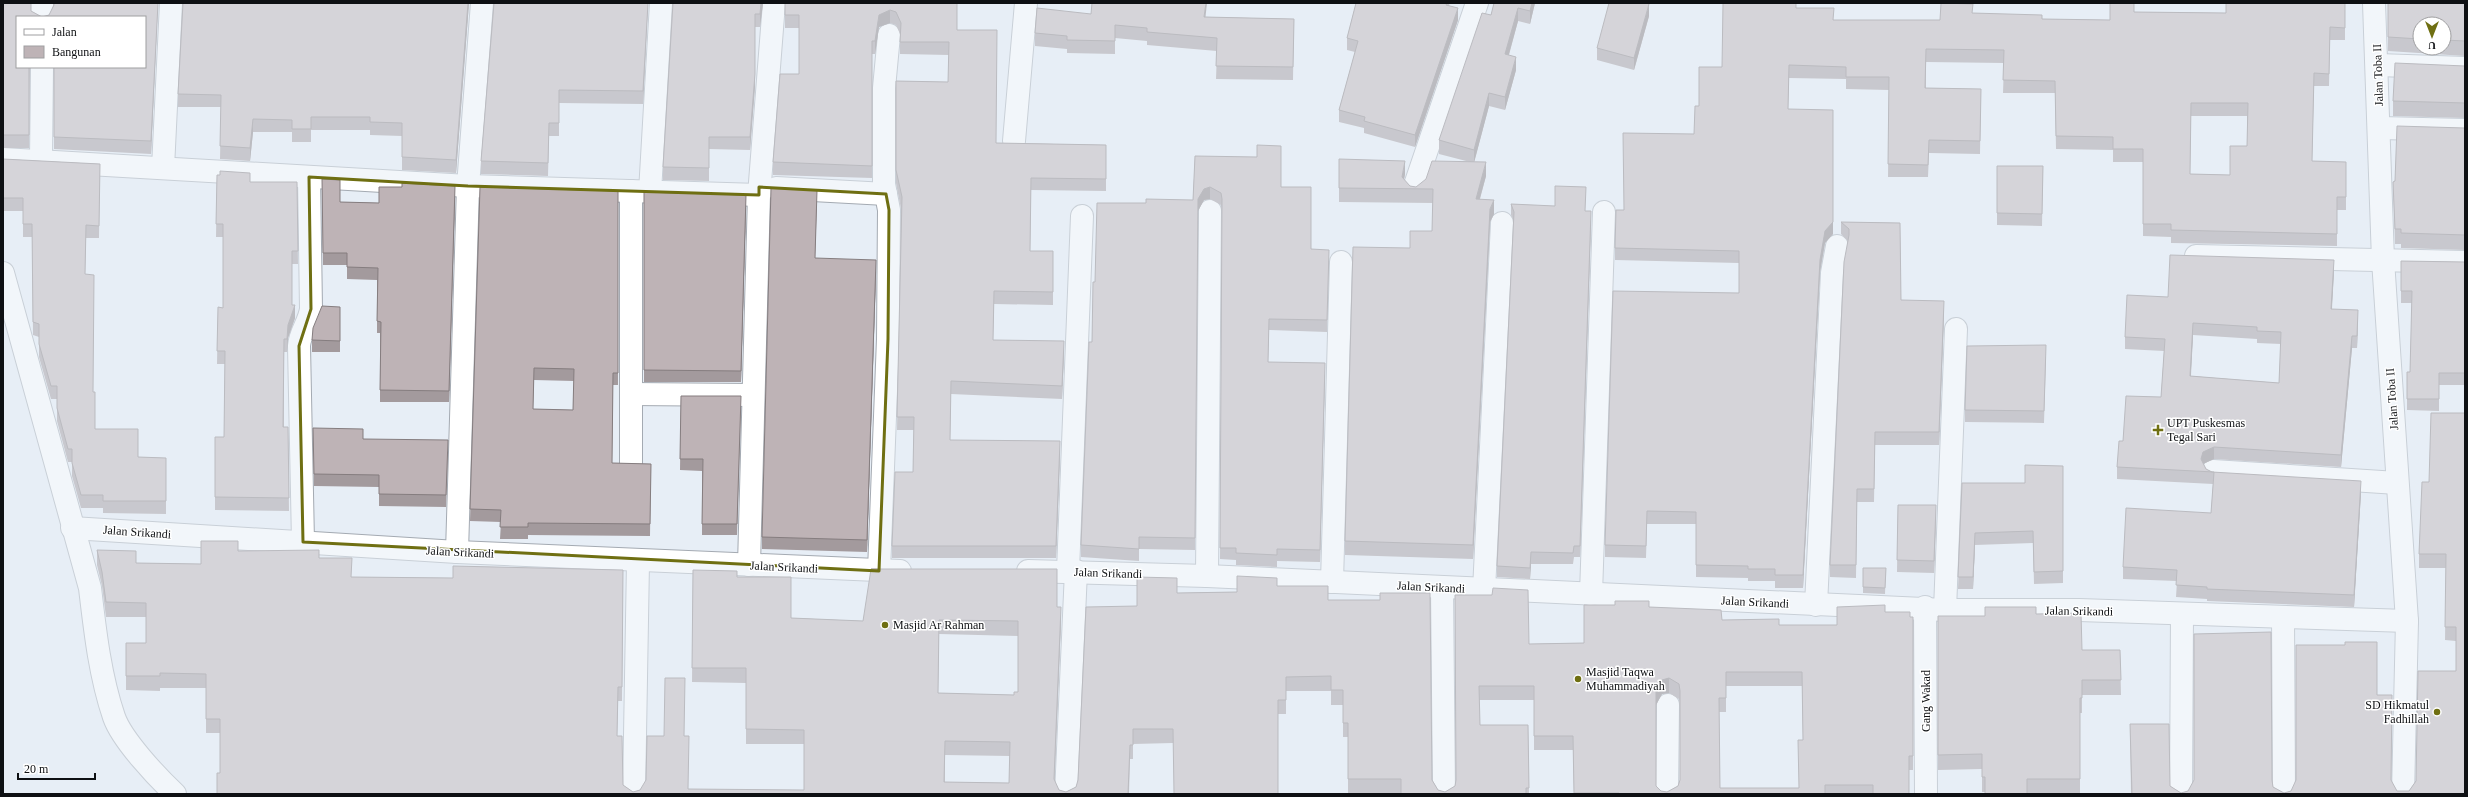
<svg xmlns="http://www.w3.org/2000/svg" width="2468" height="797" font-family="'Times New Roman',serif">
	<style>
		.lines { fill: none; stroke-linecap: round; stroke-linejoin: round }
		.street-casing { stroke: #a4aab2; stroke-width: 24 }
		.secondary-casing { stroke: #a4aab2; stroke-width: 24 }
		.street { stroke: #fff; stroke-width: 22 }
		.secondary { stroke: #fff; stroke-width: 22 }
		.wall { fill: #a39a9d; fill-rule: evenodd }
		.shaded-wall { fill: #857d7f }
		.building { fill: #beb3b6; stroke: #857d7f; fill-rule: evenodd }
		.marked { fill: none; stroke: #6f6f12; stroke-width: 3; stroke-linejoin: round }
		.poi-dot { fill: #6f6f12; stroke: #fff; stroke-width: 1.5 }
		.labels { text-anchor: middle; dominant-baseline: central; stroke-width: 3; stroke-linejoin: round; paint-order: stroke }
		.street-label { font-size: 12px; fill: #0e1013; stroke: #fff }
		.poi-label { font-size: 12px; fill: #0e1013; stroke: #fff; text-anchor: start }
	</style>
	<rect width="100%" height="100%" fill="#e7eef6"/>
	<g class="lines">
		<defs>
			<g id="street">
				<path d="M42 17V3"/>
				<path d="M2378 65 2465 68"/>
				<path d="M2380 128 2465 130"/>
				<path d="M1014 141 1026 3"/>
				<path d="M3 159 468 186 759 195"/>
				<path d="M41 160 42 67"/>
				<path d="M163 168 171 3"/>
				<path d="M776 188 886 194"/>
				<path d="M1414 188 1477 3"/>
				<path d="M650 192 661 3"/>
				<path d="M2196 256 2465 262"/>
				<path d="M3 273 90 588C95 631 100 676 114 717 122 740 157 777 175 794"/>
				<path d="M631 394 752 395"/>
				<path d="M631 463V191"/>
				<path d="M2213 471 2397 483"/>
				<path d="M72 528 457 552 900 571"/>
				<path d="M303 542 299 346C300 332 309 323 311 309L309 177"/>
				<path d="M457 552 468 186 482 3"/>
				<path d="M749 565 759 195 774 3"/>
				<path d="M879 571 888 339 889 210 884 184V88L889 35"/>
				<path d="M1028 571 1207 576 1945 610H2079L2407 621"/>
				<path d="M1068 571 1082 216"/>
				<path d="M1207 576 1210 211"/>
				<path d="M1332 582 1341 262"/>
				<path d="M1442 588 1444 794"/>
				<path d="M1484 590 1502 223"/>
				<path d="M1591 594 1604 212"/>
				<path d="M1816 605 1832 273 1837 246"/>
				<path d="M1925 607 1926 794"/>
				<path d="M1945 610 1956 329"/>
				<path d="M2283 617 2284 794"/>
				<path d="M634 794 638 562"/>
				<path d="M1066 794 1076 571"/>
				<path d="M1667 794 1668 705"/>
				<path d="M2181 794 2182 614"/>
			</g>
			<path id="secondary" d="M2374 3 2383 260 2407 621 2403 794"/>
		</defs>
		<use href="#street" class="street-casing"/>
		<use href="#secondary" class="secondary-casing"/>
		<use href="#street" class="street"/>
		<use href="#secondary" class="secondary"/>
	</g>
	<g class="wall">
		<path d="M3 3 31 11 42 17 49 15 53 6V3H158L151 154 54 149V67H145L17 17 30 67 29 148H3Z"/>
		<path d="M183 3H469L456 173 402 170V136L370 135V130H311V142H292V132H253L250 161 220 159 221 107H178V94Z"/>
		<path d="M494 3H648L643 104 559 103V136H549L548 176 481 174V161Z"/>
		<path d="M673 3H763L760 27H755V86L750 150 709 149V181L663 180V167Z"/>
		<path d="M785 3H957V30L996 143 1106 145V191L1031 190 1030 251H1053V305L994 304 993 340 1064 353 1062 399 951 394 950 440 1060 454 1056 558H892V546L913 472 914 430H897L901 209 896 183V81L948 82 949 55 900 54V34L896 25 890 23 879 27 875 54H872V178L773 175V162L799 74V28H785Z"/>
		<path d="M1356 3H1450L1449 5 1458 20 1415 147 1364 133V128L1339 122V110L1355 52 1347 50V38Z"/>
		<path d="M1494 3H1535L1530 24 1518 21 1509 55 1516 70 1505 110 1489 106 1474 162 1486 176 1480 199 1494 214 1490 222 1473 559 1345 555V541L1410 248 1432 231 1433 203 1339 202V159L1405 174 1404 180 1410 186 1416 187 1470 162 1439 154V140L1491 15Z"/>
		<path d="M2345 3V40H2330L2329 86H2314L2312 161 2346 162V210H2337V246L2171 243V237L2143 236V162H2113V150L2056 149 2055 93H2003L2004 63 1926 62V88L1981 89 1980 154 1929 153 1928 177H1888L1889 90 1846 89V79L1789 78 1788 109 1833 234 1825 243 1820 272 1803 588H1775V581H1748V578L1696 577V524H1647L1646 558 1605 557V545L1739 293V263L1615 260V248L1624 210 1694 134 1699 106 1722 67 1796 8 1834 20H1940L1973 13 2042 19 2110 20 2134 12 2226 13ZM2191 116H2247V146L2230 175 2190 174Z"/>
		<path d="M2388 3H2465V56L2388 51ZM2420 24H2444V48H2420Z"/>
		<path d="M1091 14 1294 19 1293 80 1216 79 1217 51 1147 45V41L1115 38V54L1067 53V49L1035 46V33Z"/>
		<path d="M1649 16 1634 70 1597 60V48Z"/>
		<path d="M2465 66V118L2393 116V101Z"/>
		<path d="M2465 128V250L2401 248V244H2395L2393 182Z"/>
		<path d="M1195 156 1281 187 1311 249 1329 261 1327 332 1269 330 1268 362 1325 375 1320 562 1277 561V567L1236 565V560L1220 559 1222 211 1221 205 1210 199 1204 200 1198 211 1195 550 1139 549V561L1081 557V545L1095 282 1146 203 1193 200Z"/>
		<path d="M3 159 100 164 99 238H86L85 274 95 429 138 457 166 458V514L103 513V508H81L72 476V462H68L57 421V399H51L39 357V337L33 335 32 237H23V211H3Z"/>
		<path d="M1997 166H2043L2042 226 1997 225Z"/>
		<path d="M217 175 250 182H297L298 264H292V305L295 318 288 338 287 352H284V427H288L289 511 215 510V437H224L225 364H217L218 307 223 308V237H216Z"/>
		<path d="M322 179 340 202 379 203 455 198 449 402H380V333H377V280L347 279V265H323Z"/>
		<path d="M480 187 618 191V385H613L612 463 651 464 650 536 528 535V539H500L501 522 470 521ZM534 380 574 381 573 410 533 409Z"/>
		<path d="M644 192 746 207 741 382H644Z"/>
		<path d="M817 203 815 258 876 272 867 552 762 549V537Z"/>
		<path d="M1511 204 1585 211 1591 222 1580 557H1574L1573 564H1531L1530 579 1497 577V566L1514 222 1511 215Z"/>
		<path d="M1841 222 1900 223 1901 300 1944 314 1939 445H1875L1874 502H1857L1856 578 1830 577V565L1848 241 1841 234Z"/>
		<path d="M2401 261 2465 262V385H2439V411L2407 410V372H2410L2412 303H2401Z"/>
		<path d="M2334 271 2332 309 2358 322 2357 348H2352L2341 467 2214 459 2203 464 2206 469 2212 472 2361 493 2354 607 2207 601V599L2176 597 2177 581 2123 579V567L2211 513 2213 484 2117 479V467L2123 441 2161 397 2164 351 2125 349V337ZM2193 335 2257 339V343L2281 344 2279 383 2191 376Z"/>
		<path d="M340 307V352H312V340Z"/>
		<path d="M2046 357 2044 423 1965 422V410Z"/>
		<path d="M681 396 741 407 737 535H702V471L680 470Z"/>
		<path d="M2465 413V794H2131L2130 724 2170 786 2181 793 2272 780 2273 787 2284 793 2291 791 2377 695 2392 708 2391 781 2397 791H2409L2416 781 2456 671V641L2445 640 2446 568H2419V554L2429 482Z"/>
		<path d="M313 428 363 439 448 452 446 507 379 506V487L314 486Z"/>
		<path d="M2063 466V583L2034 584 2033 543 1975 545 1973 589H1958L1962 483H2025Z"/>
		<path d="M1898 505 1936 517 1934 573 1897 572Z"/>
		<path d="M97 550 136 563 201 564 238 551 319 558 351 577 453 578 623 570 622 701H618L617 736 623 785 633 792 640 790 685 736 688 789 804 790V744H746V683L692 682 693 570 737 577 791 618 863 621 1057 607 1061 621 1054 780 1059 790 1066 792 1076 787 1137 606 1177 593 1237 592 1277 586 1328 600 1438 790 1445 792 1455 786 1456 780 1455 595 1529 644 1584 643 1649 607 1722 620 1779 625H1837L1885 612 1910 617H1913V770H1909V794H1574L1573 750H1534V700H1479L1480 725H1528L1529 794H1401V793H1348V737H1343V705H1331V691H1286V714H1278L1173 743 1133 744V759H1130L1129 794H217L220 773V733H206V688H160V691L126 690V643H146V617H106L102 586 97 565ZM939 634 1018 636V692L1014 695 938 693ZM1726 686H1802L1803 740 1799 788H1720L1719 712H1726ZM1669 693 1679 699 1680 705V780L1678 786 1667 792 1661 791 1656 786V705L1662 694ZM945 755 1010 756 1009 783 945 782Z"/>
		<path d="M1863 568H1886L1885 594 1863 593Z"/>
		<path d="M2036 614 2082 650H2120L2121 695H2082V713H2080V794H1985V792H1982V769L1938 770V616H1985Z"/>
	</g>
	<g class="shaded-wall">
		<path d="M158 3 151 154V141Z"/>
		<path d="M468 3H469L456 173V160Z"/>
		<path d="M648 3 643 104V91Z"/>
		<path d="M761 3H763L760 27V14Z"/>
		<path d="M1206 3H1207L1204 30V17Z"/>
		<path d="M1532 3H1535L1530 24V11Z"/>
		<path d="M1649 4V16L1634 70V58Z"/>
		<path d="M1458 8V20L1415 147V135Z"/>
		<path d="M1518 8V21L1505 68V54Z"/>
		<path d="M890 10V23L879 27 875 54V41L879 15Z"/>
		<path d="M1516 57V70L1505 110V97Z"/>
		<path d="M755 74V86L750 150V137Z"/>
		<path d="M1489 93V106L1474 163V150Z"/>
		<path d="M1833 110V234L1825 243 1820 272 1803 588V575L1820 260Z"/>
		<path d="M253 119V132L250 161V148Z"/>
		<path d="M1405 161V174L1402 189V177Z"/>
		<path d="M1486 162V176L1476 212V199Z"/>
		<path d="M455 186V198L449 402V391Z"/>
		<path d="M1210 187V199L1204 200 1198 211 1195 550 1198 199 1204 189Z"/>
		<path d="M746 195V207L741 382V371Z"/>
		<path d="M1494 200V214L1490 222 1473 559V545L1490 209Z"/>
		<path d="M1591 211V222L1580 557V546Z"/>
		<path d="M876 260V272L867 552V540Z"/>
		<path d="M2334 260V271L2331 321V309Z"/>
		<path d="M1944 301V314L1939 445V432Z"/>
		<path d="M295 305V318L288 338 287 352V339L288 325Z"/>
		<path d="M2358 310V322L2357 348V336Z"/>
		<path d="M2193 323V335L2190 388V376Z"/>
		<path d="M2352 336V348L2341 467V455Z"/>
		<path d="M1064 341V353L1062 399V386Z"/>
		<path d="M1325 363V375L1320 562V550Z"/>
		<path d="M1060 441V454L1056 558V546Z"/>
		<path d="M2214 447V459L2203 464 2201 459 2203 452Z"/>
		<path d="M2361 481V493L2354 607V595Z"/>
		<path d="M1936 505V517L1934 573V561Z"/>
		<path d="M1975 533V545L1973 589V577Z"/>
		<path d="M1531 552V564L1530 579V568Z"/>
		<path d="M1061 607V621L1054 793V779Z"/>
		<path d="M1669 678V693L1662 694 1656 705V691L1662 680Z"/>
	</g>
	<g class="building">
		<path d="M3 3H31V11L42 17 49 15 54 5V3H158L151 141 54 137V67H145V17H17V67H29V135H3Z"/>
		<path d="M183 3H468L456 160 402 157V123L370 122V117H311V129H292V120L253 119 250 148 220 146 221 95 178 94Z"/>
		<path d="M494 3H648L643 91 559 90V123H549L548 163 481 161Z"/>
		<path d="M673 3H761L760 14H755V74L750 137H709V168L663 167Z"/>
		<path d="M785 3H957V30H997L996 143 1106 145V179L1031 178 1030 251H1053V292L994 291 993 340 1064 341 1062 386 951 381 950 440 1060 441 1056 546H892L895 472H913L914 417H897L902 197 896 170V81L948 82 949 42H900L901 23 896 12 890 10 879 15 875 41H872V166L773 162 780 74H799V15H785Z"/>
		<path d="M1092 3H1206L1204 17 1294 19 1293 67 1216 66 1217 38 1147 32V28L1115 25V41L1067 40V36L1035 33 1037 8 1091 14Z"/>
		<path d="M1356 3H1447L1446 5 1458 8 1415 135 1364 121 1365 117 1339 110 1358 41 1347 38Z"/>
		<path d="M1494 3H1532L1530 11 1518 8 1505 54 1516 57 1505 97 1489 93 1474 150 1439 140 1482 13 1491 15Z"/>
		<path d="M1609 3H1646L1649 4 1634 58 1597 48Z"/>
		<path d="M1723 3H1796V8H1834L1833 20H1940L1941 3 1973 4 1972 13 2042 15V19L2110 20V3H2134V12L2226 13V3H2345V28L2330 27 2329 74 2314 73 2312 161 2346 162V197H2337V234L2171 230V224H2143V149H2113V137L2056 136 2055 81 2003 80 2004 50 1926 49 1925 88 1981 89 1980 141 1929 140 1928 165 1888 164 1889 77H1846V67L1789 65 1788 109 1833 110V222L1825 231 1820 260 1803 575H1775V569H1748V566L1696 565V512L1647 511 1646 546 1605 545 1613 291 1739 293V251L1615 248 1616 210H1624L1623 133 1694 134 1695 106H1699V67H1722ZM2191 103H2248L2247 146H2230V175L2190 174Z"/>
		<path d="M2388 3H2465V41L2444 40V24H2420V39L2388 37Z"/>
		<path d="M2395 63 2465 66V103L2393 101Z"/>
		<path d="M2397 126 2465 128V235L2401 233V229H2395L2393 182 2395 181Z"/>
		<path d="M1257 145 1281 146V187H1311V249L1329 250 1327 320 1269 319 1268 362 1325 363 1320 550 1277 549V555L1236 553V548H1220L1222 199 1221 193 1210 187 1204 189 1198 199 1195 538 1139 537V549L1081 545 1089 342H1092L1093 282H1095L1097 203H1146V199L1193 200 1195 156 1257 157Z"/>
		<path d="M3 159 100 164 99 226 86 225 85 274 94 275 93 392H95V429H138V457L166 458V501H103V495H81L72 463V449H68L57 408V386H51L39 344V324L33 322 32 224H23V198H3Z"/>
		<path d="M1339 159 1405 161 1402 177 1410 186 1416 187 1426 179 1432 161 1486 162 1476 199 1494 200 1490 209 1473 545 1345 541 1353 247 1410 248V231H1432L1433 189 1339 188Z"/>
		<path d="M1997 166H2043L2042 214 1997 213Z"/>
		<path d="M220 171 250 173V182H297L298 251H292V305H295L288 325 287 339H284L283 427H288L289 498 215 497V437H224L225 351H217L218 307 223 308V224H216L217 175H220Z"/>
		<path d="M322 179 340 180V202L379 203V187H402V183L455 186 449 391 380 390 381 322 377 321 378 268 347 267V253H323Z"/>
		<path d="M1555 186 1586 187 1585 211H1591L1580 546H1574L1573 553 1531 552 1530 568 1497 566 1514 212 1511 204 1555 206Z"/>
		<path d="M480 187 618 191V373H613L612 463 651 464 650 524 528 523V527H500L501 510 470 509ZM534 368 574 369 573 410 533 409Z"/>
		<path d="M771 188 817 190 815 258 876 260 867 540 762 537Z"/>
		<path d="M644 192 746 195 741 371 644 370Z"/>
		<path d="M1841 222 1900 223 1901 300 1944 301 1939 432H1875L1874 489H1857L1856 565H1830L1844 262 1849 235V229Z"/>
		<path d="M2170 255 2334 260 2331 309 2358 310 2357 336H2352L2341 455 2214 447 2203 452 2201 459 2206 469 2212 472 2361 481 2354 595 2207 589V587L2176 585 2177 570 2123 567 2126 508 2211 513 2214 472 2117 467 2119 441H2123L2126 396 2161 397 2165 339 2125 337 2127 295 2168 297ZM2193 323 2257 327V331L2281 332 2279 383 2190 376Z"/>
		<path d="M2401 261 2465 262V373H2439V399H2407V372H2410L2412 291H2401Z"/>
		<path d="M322 306 340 307V341L312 340 313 328Z"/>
		<path d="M2046 345 2044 411 1965 410 1967 346Z"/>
		<path d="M681 396H741L737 524H702L703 459H680Z"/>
		<path d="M2431 413H2465V794H2132L2130 724H2169L2170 786 2181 793 2188 791 2194 780V634L2271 632 2272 780 2273 787 2284 793 2291 791 2296 780V645H2345V642H2377V695H2392L2391 780 2397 791H2409L2416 781 2418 671H2456V627H2445L2446 554H2419L2422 482H2429Z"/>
		<path d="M313 428 363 429V439L448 440 446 495 379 494V475L314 474Z"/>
		<path d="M2025 465 2063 466V571L2034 572 2033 531 1975 533 1973 577H1958L1962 483H2025Z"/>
		<path d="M1898 505H1936L1934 561 1897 560Z"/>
		<path d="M201 541H238V551L319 550V558H352L351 577 453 578V566L623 570 622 687H618L617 736H622L623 785 633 792 640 790 646 780 647 736H664L665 678H685L684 736H689L688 789 804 790V730L746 729V668H692L693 570 737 571V577H791V618L863 621 871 569H1057V607H1061L1054 779 1059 790 1066 792 1076 787 1078 780 1086 607 1137 606V577L1177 578V593L1237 592V576L1277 578V586H1328V600H1380V593H1430L1432 780 1438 790 1445 792 1455 786 1456 780 1455 595H1492L1493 588 1528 590 1529 644 1584 643V605H1615V601H1649V607L1721 610 1722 620 1779 619V625H1837V607L1885 605V612H1910V617H1913V756H1909V794H1873V785H1825V794H1619V793H1574L1573 736H1534V686H1479L1480 725H1528L1529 788H1526V794H1401V779H1348V723H1343V690H1331V676L1286 677V700H1278V794H1174L1173 729H1133V745H1130L1128 794H217V773H220V719H206V674L160 673V676H126V643H146V603L106 602 102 572 97 550 136 551V563L201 564ZM939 620 1018 621V692H1014V695L938 693ZM1726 672H1802L1803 740H1798L1799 788H1720L1719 698H1726ZM1669 678 1679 684 1680 691V780L1678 786 1667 792 1661 791 1656 786V691L1662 680ZM945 741 1010 742 1009 783 944 782Z"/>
		<path d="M1863 568H1886L1885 588 1863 587Z"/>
		<path d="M1985 607H2036V614L2081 613 2082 650H2120L2121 680H2082V698H2080V779H2027V794H1985V777H1982V754L1938 755V616H1985Z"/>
	</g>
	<path d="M0 0H2468V797H0ZM309 177 468 186 759 195V187L886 194 889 210 888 339 879 571 303 542 299 346 311 309Z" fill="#e7eef6" fill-opacity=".55" fill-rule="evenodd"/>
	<path class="marked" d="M309 177 468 186 759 195V187L886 194 889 210 888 339 879 571 303 542 299 346 311 309Z"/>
	<g class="poi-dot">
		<path d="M2156 424h4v4h4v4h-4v4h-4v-4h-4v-4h4z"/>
		<circle cx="885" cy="625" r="4"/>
		<circle cx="1578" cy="679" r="4"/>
		<circle cx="2437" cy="712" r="4"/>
	</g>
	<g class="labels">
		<g class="street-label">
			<text transform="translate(2378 75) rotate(-92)">Jalan Toba II</text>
			<text transform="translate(2392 399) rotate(-94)">Jalan Toba II</text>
			<text transform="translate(137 532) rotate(4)">Jalan Srikandi</text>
			<text transform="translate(460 552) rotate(3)">Jalan Srikandi</text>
			<text transform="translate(784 567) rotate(3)">Jalan Srikandi</text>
			<text transform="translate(1108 573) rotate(2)">Jalan Srikandi</text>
			<text transform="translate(1431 587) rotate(3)">Jalan Srikandi</text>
			<text transform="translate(1755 602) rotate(3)">Jalan Srikandi</text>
			<text transform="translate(2079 611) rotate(1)">Jalan Srikandi</text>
			<text transform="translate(1926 701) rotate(-90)">Gang Wakad</text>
		</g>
		<g class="poi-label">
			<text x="2167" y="423">UPT Puskesmas<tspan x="2167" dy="14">Tegal Sari</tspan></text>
			<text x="893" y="625">Masjid Ar Rahman</text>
			<text x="1586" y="672">Masjid Taqwa<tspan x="1586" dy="14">Muhammadiyah</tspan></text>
			<text x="2429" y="705" text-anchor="end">SD Hikmatul<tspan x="2429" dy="14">Fadhillah</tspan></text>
		</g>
	</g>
	<rect width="2468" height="797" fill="none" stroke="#0e1013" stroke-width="8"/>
	<rect x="16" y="16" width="130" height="52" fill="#ffffff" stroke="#9f9fa1"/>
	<rect x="24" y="29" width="20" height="6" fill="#ffffff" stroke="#9f9fa1"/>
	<text x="52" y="36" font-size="12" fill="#0e1013">Jalan</text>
	<rect x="24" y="46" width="20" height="12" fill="#beb3b6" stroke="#9f9fa1"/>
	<text x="52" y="56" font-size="12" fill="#0e1013">Bangunan</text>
	<g transform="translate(2432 36) rotate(180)"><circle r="19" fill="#ffffff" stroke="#9f9fa1"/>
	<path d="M0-3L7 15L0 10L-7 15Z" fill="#6f6f12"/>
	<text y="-6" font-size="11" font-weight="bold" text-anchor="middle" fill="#0e1013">U</text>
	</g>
	<path d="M18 773v6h77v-6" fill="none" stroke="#0e1013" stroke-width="2"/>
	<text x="24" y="773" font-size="12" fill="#0e1013" stroke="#ffffff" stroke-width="3" paint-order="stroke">20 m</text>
</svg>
